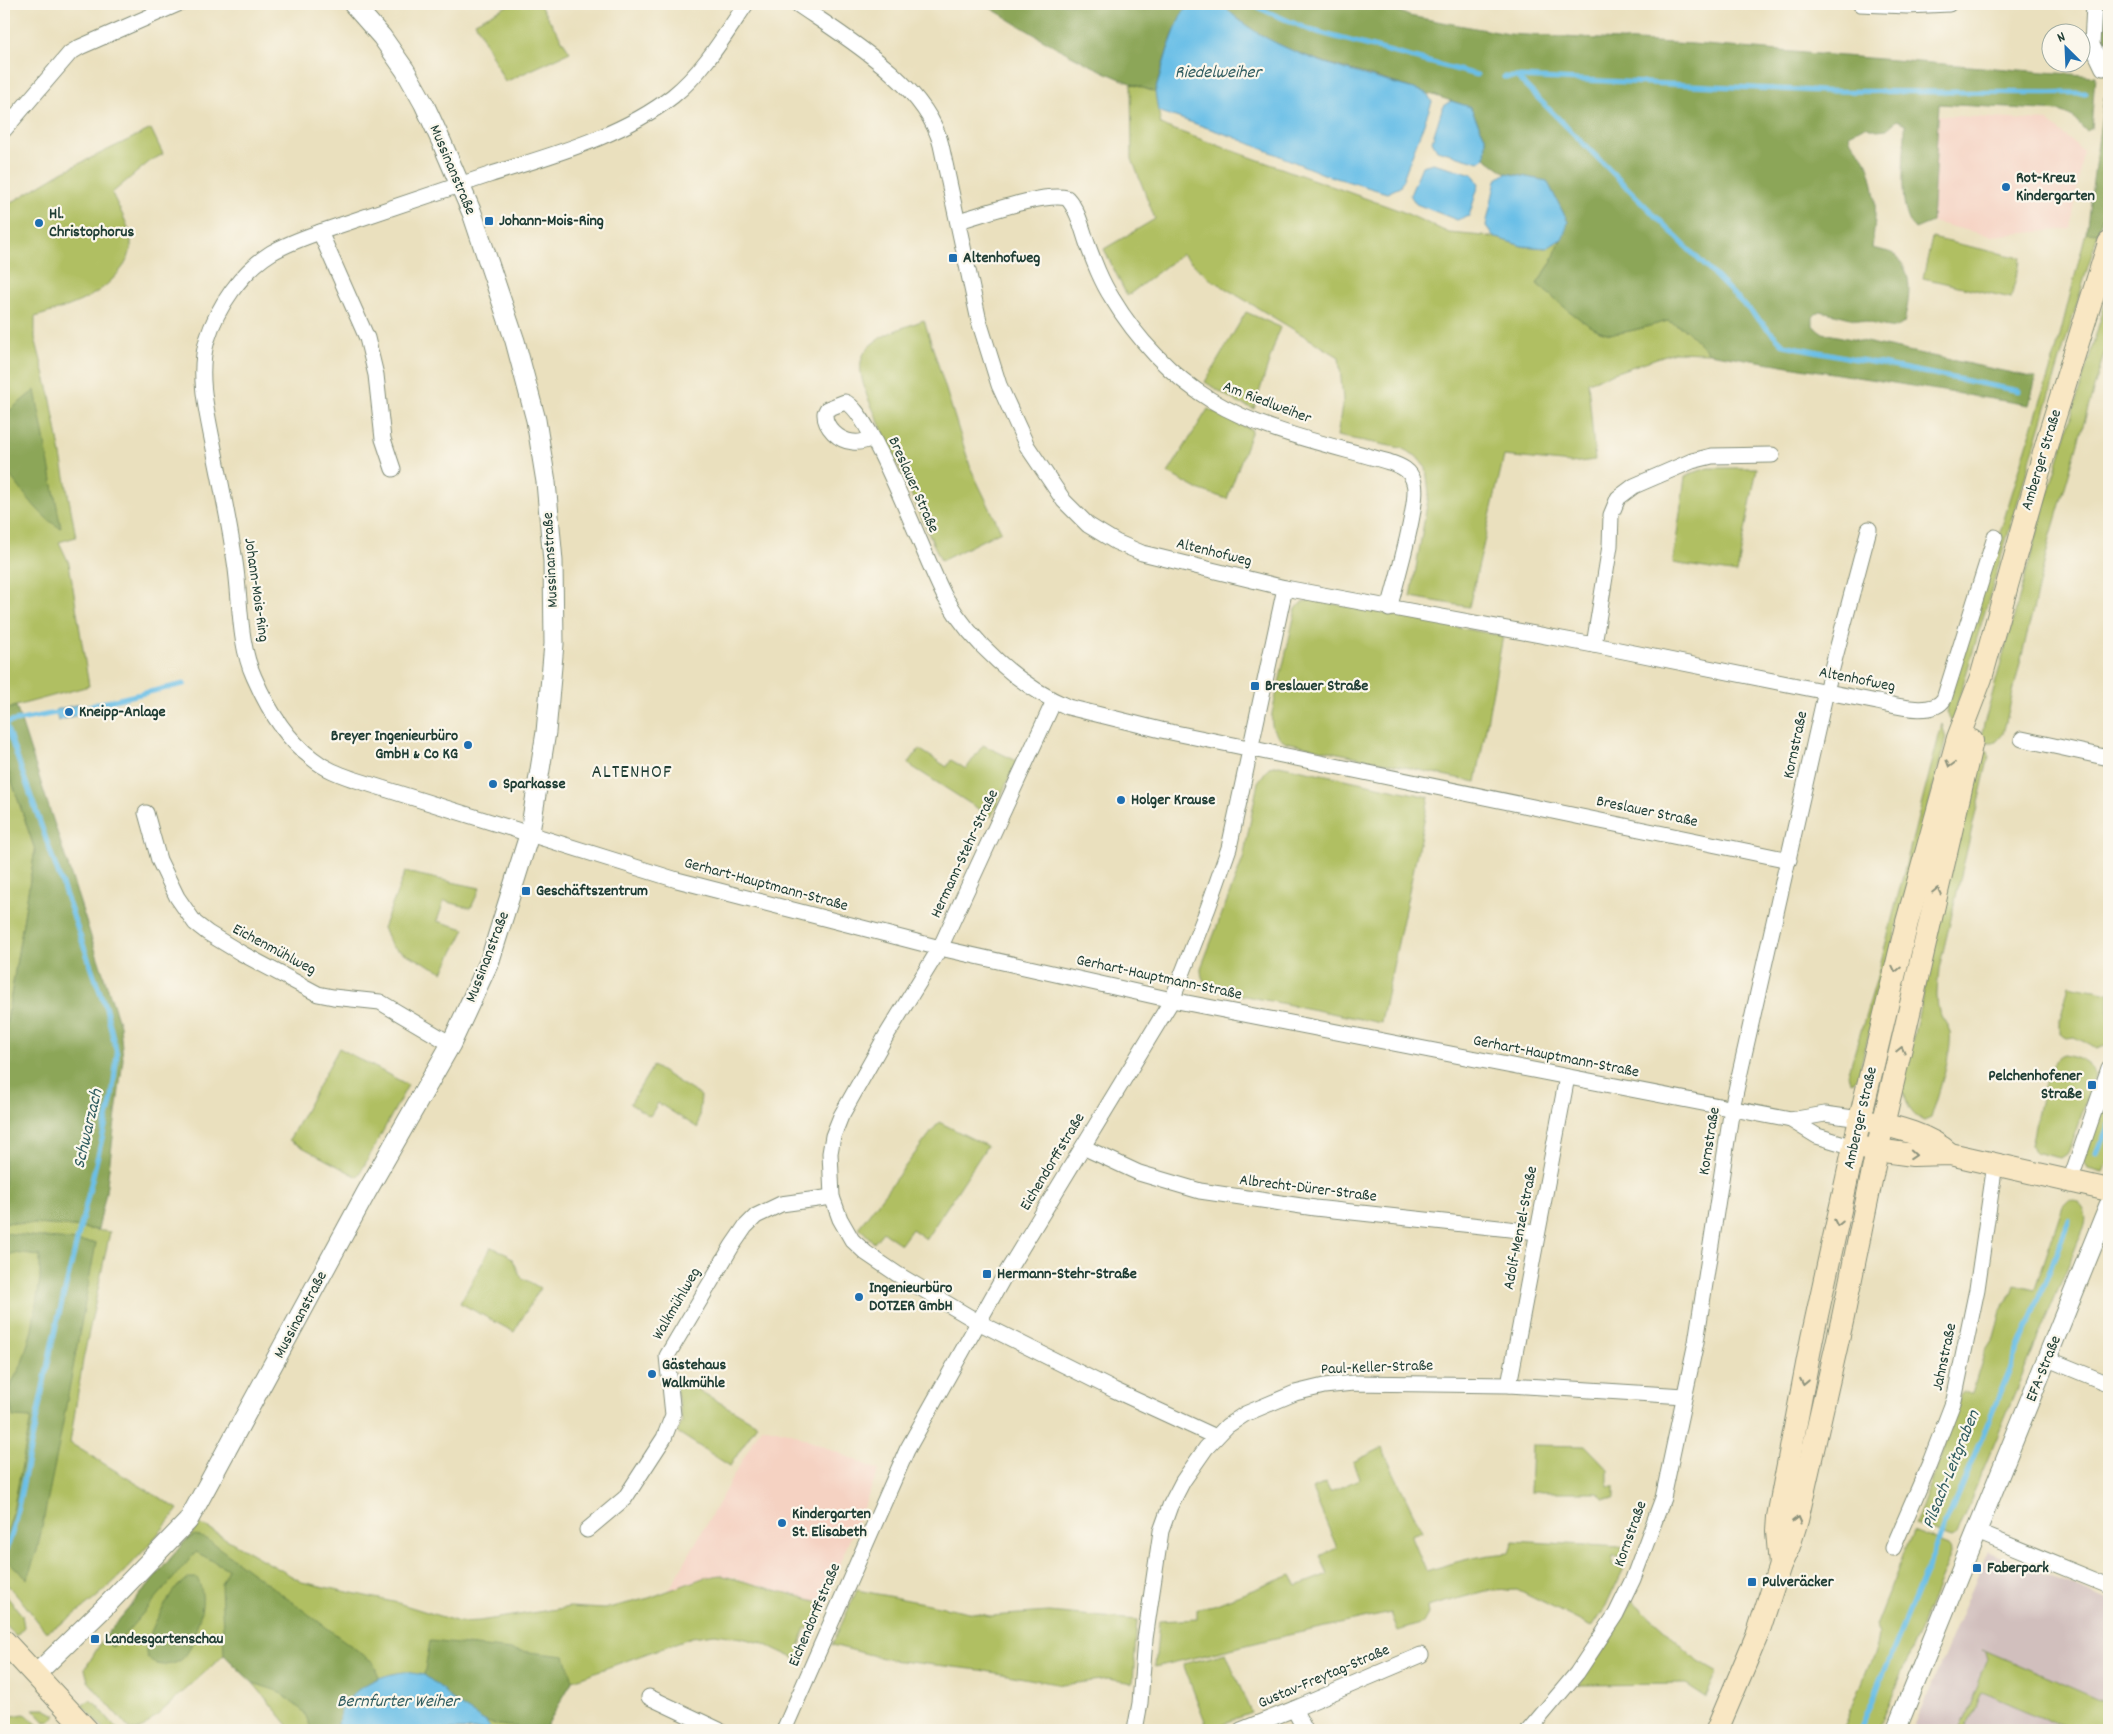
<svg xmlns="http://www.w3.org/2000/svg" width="2113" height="1734" font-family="Dekko,sans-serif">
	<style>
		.built { fill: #f5d2c2 }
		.industrial { fill: #d1bfbd }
		.green { fill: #b0bf62; stroke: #687e4b }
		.forest { fill: #8ca658; stroke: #567246 }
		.water { fill: #6bbfe7; stroke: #457e8e }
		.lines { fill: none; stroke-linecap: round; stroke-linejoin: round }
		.stream { stroke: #6bbfe7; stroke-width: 5 }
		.minor-casing { stroke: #848e79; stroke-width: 17 }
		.tertiary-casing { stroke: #848e79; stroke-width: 21 }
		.secondary-casing { stroke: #848e79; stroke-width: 24 }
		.minor { stroke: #fff; stroke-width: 15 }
		.tertiary { stroke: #fff; stroke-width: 19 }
		.secondary { stroke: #f9e7c3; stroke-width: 22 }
		.oneway { stroke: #8c927c }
		.poi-dot { fill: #1f6fb2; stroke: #fbf7ec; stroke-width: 2 }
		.labels { text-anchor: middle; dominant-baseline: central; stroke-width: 4.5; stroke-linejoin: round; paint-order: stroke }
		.street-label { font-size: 16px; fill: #1f3d34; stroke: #fbf7ec }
		.poi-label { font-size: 16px; font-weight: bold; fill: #1f3d34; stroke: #fbf7ec; text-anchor: start }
		.water-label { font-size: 18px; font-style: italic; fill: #325e61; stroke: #fbf7ec }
		.quarter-label { font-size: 19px; letter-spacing: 1px; fill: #1f3d34; stroke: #fbf7ec }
	</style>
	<rect width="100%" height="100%" fill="#fbf7ec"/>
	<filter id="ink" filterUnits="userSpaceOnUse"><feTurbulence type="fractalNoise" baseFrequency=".02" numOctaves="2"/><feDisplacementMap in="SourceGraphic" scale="10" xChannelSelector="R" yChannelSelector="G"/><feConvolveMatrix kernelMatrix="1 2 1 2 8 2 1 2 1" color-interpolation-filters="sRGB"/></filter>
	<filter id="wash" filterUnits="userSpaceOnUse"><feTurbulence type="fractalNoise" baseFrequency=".0096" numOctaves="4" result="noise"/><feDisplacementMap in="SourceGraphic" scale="20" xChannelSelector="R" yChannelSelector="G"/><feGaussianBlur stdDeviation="1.12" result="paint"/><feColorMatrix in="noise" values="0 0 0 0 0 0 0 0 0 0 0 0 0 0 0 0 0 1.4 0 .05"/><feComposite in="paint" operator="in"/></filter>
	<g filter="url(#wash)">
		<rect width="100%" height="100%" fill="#eae0be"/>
		<g class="built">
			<path d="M1939 115 2048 121 2083 151 2071 229 1991 236 1932 222Z"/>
			<path d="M761 1427 789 1432 879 1470 823 1603 732 1577 669 1590Z"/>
		</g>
		<path class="industrial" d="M1988 1551 2109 1600V1730H1913Z"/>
		<g class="green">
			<path d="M511 4H539L570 52 505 82 475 22Z"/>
			<path d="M1131 84 1155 92 1161 125 1401 211 1449 233 1494 237 1522 246 1547 248 1563 238 1551 263 1537 284C1555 298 1587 329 1607 333 1619 336 1655 324 1668 321L1685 329 1709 353 1674 352 1588 382 1595 460 1571 463 1504 456 1469 607 1411 597 1429 493 1426 468 1416 456 1401 448 1337 436 1343 400 1339 357 1210 279 1182 254 1127 296 1104 249 1155 219 1132 159Z"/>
			<path d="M151 129 163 154 149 162 112 193C118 207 129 224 131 240 132 252 127 263 119 272 97 299 68 307 35 317V338L50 395 76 537 59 542 69 563 89 686 16 706 4 711V207L62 172Z"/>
			<path d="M2086 232 2098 233 1952 722 1947 713 1946 707 2056 351Z"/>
			<path d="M1932 238 2021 258 2011 298 1923 278Z"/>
			<path d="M2109 291V337L2051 535 2003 734 1996 742H1987L1981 737 1984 724 2049 491Z"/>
			<path d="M1246 312 1280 327 1254 409 1238 403 1205 382Z"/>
			<path d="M924 320 971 469 1001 531 941 561 867 396C864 385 859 374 861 362 865 337 904 328 924 320Z"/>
			<path d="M1208 409 1252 430 1227 499 1197 489 1168 473Z"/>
			<path d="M1708 468H1757L1737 573 1673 563 1685 477 1692 473Z"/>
			<path d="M1313 600 1503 636 1476 782 1286 742C1274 734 1270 728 1272 713L1296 609 1302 602Z"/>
			<path d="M1942 724 1946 739 1858 1076 1855 1081 1850 1082 1848 1074 1876 981Z"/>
			<path d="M983 745 1017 761 991 817 908 764 919 749 947 767 951 760 966 769Z"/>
			<path d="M1979 749 1988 752 1989 756 1939 969C1938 982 1935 998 1939 1011 1941 1018 1948 1024 1950 1032 1953 1051 1937 1098 1931 1118L1924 1121C1909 1115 1906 1101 1902 1086Z"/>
			<path d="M4 758 35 850 4 1038Z"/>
			<path d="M1279 765 1429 797 1381 1023 1225 992C1210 988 1201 986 1201 968L1243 859 1258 782 1269 767Z"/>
			<path d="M405 872 480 888 471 908 444 901 437 921 465 929 443 972 392 947 383 928Z"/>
			<path d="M2069 985 2109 993 2108 1044 2097 1048 2074 1037 2067 1038 2060 1034V1020Z"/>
			<path d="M339 1048 408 1085 358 1177 289 1140Z"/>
			<path d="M2064 1055C2075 1057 2093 1062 2095 1075L2070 1147 2066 1154 2060 1158 2034 1152 2031 1145C2036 1127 2044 1059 2064 1055Z"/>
			<path d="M653 1066 701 1096 698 1128 658 1103 650 1116 630 1104Z"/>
			<path d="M2109 1090V1158L2103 1172 2088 1168 2084 1161Z"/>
			<path d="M939 1122 987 1146 926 1239 912 1229 901 1244 883 1232 874 1243 859 1227Z"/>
			<path d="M2069 1200C2082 1201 2088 1213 2085 1225L1956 1535 1951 1538 1915 1525 1940 1459 1961 1392 1972 1393 1985 1351 1994 1337 2001 1311 2012 1292 2014 1284 2035 1289 2063 1206Z"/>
			<path d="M4 1222 66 1226 110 1232 83 1360 70 1443 178 1509C147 1551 92 1610 46 1632L25 1605 4 1581Z"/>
			<path d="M491 1247 506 1253 513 1260 521 1277 540 1288 514 1332 460 1303Z"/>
			<path d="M674 1376 757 1424 730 1466 677 1432 682 1422Z"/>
			<path d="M1532 1445 1586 1446 1608 1469V1486H1614V1498H1603L1598 1492H1530Z"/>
			<path d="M1382 1448 1422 1531 1411 1535 1426 1571C1454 1562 1480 1555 1509 1553L1513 1541 1622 1547 1623 1557H1613L1612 1565 1624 1568 1607 1604 1592 1627 1517 1590 1486 1591 1427 1607 1428 1614 1423 1623 1398 1631 1391 1613 1284 1636 1155 1667 1159 1621 1197 1619V1608L1214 1605 1291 1575 1297 1586 1328 1574 1320 1556 1337 1548 1312 1489 1326 1483 1330 1492 1359 1479 1353 1462Z"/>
			<path d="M200 1524 302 1582 398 1603 459 1622 479 1621 570 1607 604 1609 649 1598 703 1578 720 1575 823 1603 812 1630 806 1628 799 1647 805 1650 800 1661 762 1643 741 1638 715 1634 692 1637 573 1680 546 1727 549 1730H292L253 1683 224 1655 141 1730H130L88 1681 85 1669 103 1639Z"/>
			<path d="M1913 1531 1949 1545 1952 1549 1950 1555 1878 1730H1843L1877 1646 1879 1634 1875 1626Z"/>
			<path d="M857 1590 990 1616 1049 1612 1137 1620 1133 1683 1108 1679 1062 1685 980 1670 891 1660 832 1645Z"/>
			<path d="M4 1593 22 1615 24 1627 16 1636 4 1622Z"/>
			<path d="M1632 1600 1698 1661 1717 1672 1706 1697 1686 1684 1578 1685 1612 1637Z"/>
			<path d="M1982 1649 2109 1704V1710L2101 1730C2060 1730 2019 1707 1981 1692L1967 1726 1964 1730H1960L1988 1659 1986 1652Z"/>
			<path d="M1226 1653 1251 1713 1208 1729 1183 1664Z"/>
			<path d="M90 1700 97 1705 118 1730H105L82 1705Z"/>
			<path d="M33 1709H45L56 1715 51 1721 45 1722Z"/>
			<path d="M24 1714 27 1715 43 1730H21L10 1723 12 1716Z"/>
		</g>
		<g class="forest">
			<path d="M984 4H1189C1171 30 1164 62 1155 92 1094 72 1038 37 984 4Z"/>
			<path d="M1222 4H1383L1409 16 1508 34 1692 44 2095 76 2091 129 2086 131 2073 117 2060 111 1939 104 1932 222 1915 229C1895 209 1906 152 1905 124L1897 120 1887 129 1877 130 1865 126 1849 134C1849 145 1863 152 1867 163 1878 194 1876 216 1872 248 1879 250 1890 251 1895 255 1915 274 1909 299 1904 323L1896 328C1870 325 1845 315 1819 311L1813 317V326L1823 333 2036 378 2029 405 1709 353 1685 329 1668 321C1655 324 1619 336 1607 333 1588 330 1553 297 1537 284L1551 263 1568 222 1547 181 1506 173 1485 158 1486 139 1470 107C1439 97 1409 87 1379 78 1324 62 1262 48 1222 4Z"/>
			<path d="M2106 4H2109V45L2100 42Z"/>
			<path d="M2109 91V194L2098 233 2086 232 2104 99Z"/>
			<path d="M35 390 61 528C40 519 20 486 4 469V415Z"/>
			<path d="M16 706 112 1001 120 1025 123 1059 106 1192 98 1230 66 1226 4 1222V1038L35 850 4 758V711Z"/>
			<path d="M4 1233 96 1243 59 1444 37 1551 27 1579 4 1557V1544L12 1516 31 1418 13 1417 10 1403 12 1382 21 1366 32 1330 40 1279V1256L14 1253 4 1257Z"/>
			<path d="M195 1535 207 1539 373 1662 379 1677C354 1693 343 1700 337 1730H312L304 1712 278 1691 253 1683 224 1655 221 1584 228 1569 196 1552 113 1648 103 1639 184 1542Z"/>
			<path d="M189 1578H197C206 1595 202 1612 196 1629 193 1640 190 1653 181 1660 172 1667 147 1668 146 1652 145 1637 169 1594 180 1584 182 1582 186 1580 189 1578Z"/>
			<path d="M430 1641 565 1656 573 1680 546 1727C529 1727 502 1728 487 1722 462 1714 444 1690 424 1675Z"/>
		</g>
		<g class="water">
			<path d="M1189 4H1222C1269 56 1362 73 1427 93L1432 102 1400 187 1387 193 1326 175 1234 137 1158 111 1155 92 1168 49 1180 17Z"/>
			<path d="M1451 101 1470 107 1486 139 1485 158 1479 162 1437 150 1432 141 1443 106Z"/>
			<path d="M1433 163 1473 174 1479 184 1469 216 1457 220 1416 204 1410 195 1422 166Z"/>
			<path d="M1506 173 1547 181 1568 222 1563 238 1547 248 1522 246 1494 237 1486 226 1496 180Z"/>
			<path d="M79 704 82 714 58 721 55 710Z"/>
			<path d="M405 1672 424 1675 440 1687 453 1701 486 1722 492 1730H337C338 1724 339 1717 341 1711 352 1687 381 1674 405 1672Z"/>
		</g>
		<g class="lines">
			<g class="stream">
				<path d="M1255 4 1261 9 1310 30 1477 75"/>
				<path d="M1504 77H1517L1784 345 2019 391"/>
				<path d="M1517 77 1821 91 2086 93"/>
				<path d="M75 709 184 684"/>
				<path d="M4 720 106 1009 117 1054 112 1098 53 1339 14 1527 9 1543 4 1553"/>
				<path d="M5 723 61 712"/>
				<path d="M2097 1153 2109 1124"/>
				<path d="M1860 1730 2035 1309 2069 1220"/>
			</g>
		</g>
	</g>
	<g filter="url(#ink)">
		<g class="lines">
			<defs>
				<g id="minor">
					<path d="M746 4C725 35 703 72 673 96 621 137 551 155 489 175 432 194 376 213 320 232 303 238 286 244 271 253 242 271 217 307 207 340 196 378 209 420 216 459 223 493 230 528 235 562 241 600 238 642 254 677 267 707 287 740 313 759 325 769 339 774 353 779L677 880 940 948 1172 1000 1791 1120 1825 1114 1860 1119"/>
					<path d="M797 4C845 37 927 85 941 145L979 321 999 385 1027 446 1064 501 1088 525 1116 542 1142 553 1285 588 1594 645 1877 702C1894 705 1933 717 1944 699L1995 537"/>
					<path d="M1860 4 1907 6 1949 4"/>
					<path d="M2094 4 2092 45 2103 68"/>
					<path d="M4 130 70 53 80 47 178 4"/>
					<path d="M958 221C984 214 1044 192 1067 198 1078 210 1082 228 1087 243 1094 262 1101 281 1112 298 1136 338 1171 376 1211 400 1263 432 1332 445 1389 462 1401 466 1411 470 1414 483 1420 502 1395 585 1389 609"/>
					<path d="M320 232 367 338 376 375 383 439 393 469"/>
					<path d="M872 438C866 441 860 443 853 442 839 441 824 427 825 413L827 409 845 402C871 410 927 565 945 597 972 643 1019 686 1068 707L1161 730 1789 860"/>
					<path d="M1594 645 1610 546 1611 515 1618 498 1634 486 1692 461 1712 456 1772 455"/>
					<path d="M1054 701 940 948 886 1036 841 1116 833 1136 830 1153 832 1197 840 1219 852 1240 866 1253 897 1274 978 1322 1114 1390 1216 1437"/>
					<path d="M2022 739 2109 758"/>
					<path d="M146 813 159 860 177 897 195 923 208 933 241 953 318 994 333 997 380 1002 451 1044"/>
					<path d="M1791 1120 1817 1136 1854 1147"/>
					<path d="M1083 1147 1139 1173 1200 1191 1315 1208 1537 1232"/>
					<path d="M2070 1181 2109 1068"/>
					<path d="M2048 1359 2109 1384"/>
					<path d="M1509 1385 1567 1077"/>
					<path d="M587 1530 625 1498 664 1438 673 1415 667 1356 732 1246 745 1227 756 1216 781 1204 832 1197"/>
					<path d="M1977 1532 2109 1586"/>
					<path d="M1893 1548 1929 1465 1954 1400 1977 1289 1995 1164"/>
					<path d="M649 1697 719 1730"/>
					<path d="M1294 1709 1305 1730"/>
					<path d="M784 1730 907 1450 1002 1280 1172 1000 1208 908 1229 848 1285 588"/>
					<path d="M1135 1730 1140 1703 1145 1639 1161 1531 1170 1506 1183 1481 1206 1448 1227 1426 1245 1414 1295 1393 1324 1386 1353 1383 1509 1385 1684 1396"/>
					<path d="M1241 1730 1294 1709 1421 1655"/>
					<path d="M1529 1730 1577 1673 1616 1614 1633 1579 1663 1498 1696 1342 1732 1108 1826 691 1869 529"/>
				</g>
				<g id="tertiary">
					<path d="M36 1674 104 1608 188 1521 366 1193 451 1044 490 960 530 832 546 732 554 644 553 561 546 482 536 420 515 341 472 213 442 143 424 104 405 70 382 37 353 4"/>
					<path d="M1896 1730 2109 1205"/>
				</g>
				<g id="secondary">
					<path d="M1870 1122C1897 1127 1930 1135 1950 1154"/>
					<path d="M1862 1148 1913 1155 1950 1154 2109 1190"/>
					<path d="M1780 1565 1777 1531 1778 1517 1812 1338 1860 1119 1907 922 1958 738 1981 678 2050 432 2109 243"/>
					<path d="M4 1641 87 1730"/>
					<path d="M1717 1730 1758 1633 1780 1565 1789 1546 1797 1520 1843 1317 1877 1151 1972 741"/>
				</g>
			</defs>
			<use href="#minor" class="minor-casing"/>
			<use href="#tertiary" class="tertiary-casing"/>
			<use href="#secondary" class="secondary-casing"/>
			<use href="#minor" class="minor"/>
			<use href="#tertiary" class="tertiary"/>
			<use href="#secondary" class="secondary"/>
		</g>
		<defs><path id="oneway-chevron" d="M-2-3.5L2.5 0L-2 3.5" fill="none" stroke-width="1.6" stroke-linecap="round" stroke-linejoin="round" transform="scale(1.25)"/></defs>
		<g class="oneway">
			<use href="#oneway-chevron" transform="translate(1950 764) rotate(106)"/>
			<use href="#oneway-chevron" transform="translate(1937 891) rotate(-77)"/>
			<use href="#oneway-chevron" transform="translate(1896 969) rotate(103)"/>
			<use href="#oneway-chevron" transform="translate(1901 1050) rotate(-77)"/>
			<use href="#oneway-chevron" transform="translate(1913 1155) rotate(4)"/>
			<use href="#oneway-chevron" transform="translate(1838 1223) rotate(102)"/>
			<use href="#oneway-chevron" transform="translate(1804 1382) rotate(101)"/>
			<use href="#oneway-chevron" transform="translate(1797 1520) rotate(-76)"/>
		</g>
	</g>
	<g class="poi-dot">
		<circle cx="2006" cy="187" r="5"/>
		<rect x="484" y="216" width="10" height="10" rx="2.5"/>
		<circle cx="39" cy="223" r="5"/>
		<rect x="948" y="253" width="10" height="10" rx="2.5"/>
		<rect x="1250" y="681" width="10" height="10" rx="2.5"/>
		<circle cx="69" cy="712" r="5"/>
		<circle cx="468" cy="745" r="5"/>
		<circle cx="493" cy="784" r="5"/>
		<circle cx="1121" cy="800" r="5"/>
		<rect x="521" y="886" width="10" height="10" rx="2.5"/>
		<rect x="2087" y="1080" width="10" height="10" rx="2.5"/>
		<rect x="982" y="1269" width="10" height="10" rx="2.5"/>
		<circle cx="859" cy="1297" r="5"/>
		<circle cx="652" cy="1374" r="5"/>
		<circle cx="782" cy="1523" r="5"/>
		<rect x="1972" y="1563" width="10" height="10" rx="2.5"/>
		<rect x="1747" y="1577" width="10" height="10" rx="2.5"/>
		<rect x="90" y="1634" width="10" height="10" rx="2.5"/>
	</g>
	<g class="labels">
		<g class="street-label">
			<text transform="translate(452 170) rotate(67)">Mussinanstraße</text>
			<text transform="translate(1267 403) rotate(21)">Am Riedlweiher</text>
			<text transform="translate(2042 460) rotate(-73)">Amberger Straße</text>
			<text transform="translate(913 485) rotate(66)">Breslauer Straße</text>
			<text transform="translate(1214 553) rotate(14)">Altenhofweg</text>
			<text transform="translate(551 560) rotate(-93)">Mussinanstraße</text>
			<text transform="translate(256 590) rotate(82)">Johann-Mois-Ring</text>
			<text transform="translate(1857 680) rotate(11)">Altenhofweg</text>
			<text transform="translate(1796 745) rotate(-78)">Kornstraße</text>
			<text transform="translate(1647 812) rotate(12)">Breslauer Straße</text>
			<text transform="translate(965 854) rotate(-65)">Hermann-Stehr-Straße</text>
			<text transform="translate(766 885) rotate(15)">Gerhart-Hauptmann-Straße</text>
			<text transform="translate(274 950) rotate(28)">Eichenmühlweg</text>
			<text transform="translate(488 957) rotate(-69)">Mussinanstraße</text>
			<text transform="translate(1159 978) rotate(12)">Gerhart-Hauptmann-Straße</text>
			<text transform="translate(1556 1057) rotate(11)">Gerhart-Hauptmann-Straße</text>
			<text transform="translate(1861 1118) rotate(-77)">Amberger Straße</text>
			<text transform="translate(1710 1141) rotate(-81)">Kornstraße</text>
			<text transform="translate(1053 1162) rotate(-59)">Eichendorffstraße</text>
			<text transform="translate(1308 1189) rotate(7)">Albrecht-Dürer-Straße</text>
			<text transform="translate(1521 1228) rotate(-79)">Adolf-Menzel-Straße</text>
			<text transform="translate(677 1304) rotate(-60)">Walkmühlweg</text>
			<text transform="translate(301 1315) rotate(-62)">Mussinanstraße</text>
			<text transform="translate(1945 1357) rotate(-78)">Jahnstraße</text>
			<text transform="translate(1377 1368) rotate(-2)">Paul-Keller-Straße</text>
			<text transform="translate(2044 1369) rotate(-68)">EFA-Straße</text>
			<text transform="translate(1631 1534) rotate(-70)">Kornstraße</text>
			<text transform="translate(815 1615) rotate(-67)">Eichendorffstraße</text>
			<text transform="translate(1324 1677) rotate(-23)">Gustav-Freytag-Straße</text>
		</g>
		<g class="poi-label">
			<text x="2016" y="178">Rot-Kreuz<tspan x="2016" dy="18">Kindergarten</tspan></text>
			<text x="49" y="214">Hl.<tspan x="49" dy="18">Christophorus</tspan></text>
			<text x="499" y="221">Johann-Mois-Ring</text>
			<text x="963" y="258">Altenhofweg</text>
			<text x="1265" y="686">Breslauer Straße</text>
			<text x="79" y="712">Kneipp-Anlage</text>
			<text x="458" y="736" text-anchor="end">Breyer Ingenieurbüro<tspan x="458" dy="18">GmbH &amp; Co KG</tspan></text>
			<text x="503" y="784">Sparkasse</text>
			<text x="1131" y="800">Holger Krause</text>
			<text x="536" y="891">Geschäftszentrum</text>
			<text x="2082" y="1076" text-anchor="end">Pelchenhofener<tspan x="2082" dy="18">Straße</tspan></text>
			<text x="997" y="1274">Hermann-Stehr-Straße</text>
			<text x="869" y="1288">Ingenieurbüro<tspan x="869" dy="18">DOTZER GmbH</tspan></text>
			<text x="662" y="1365">Gästehaus<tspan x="662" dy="18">Walkmühle</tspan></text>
			<text x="792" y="1514">Kindergarten<tspan x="792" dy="18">St. Elisabeth</tspan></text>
			<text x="1987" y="1568">Faberpark</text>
			<text x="1762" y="1582">Pulveräcker</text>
			<text x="105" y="1639">Landesgartenschau</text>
		</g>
		<g class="water-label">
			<text x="1218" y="73">Riedelweiher</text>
			<text transform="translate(89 1129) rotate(-77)">Schwarzach</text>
			<text transform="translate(1952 1470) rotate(-68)">Pilsach-Leitgraben</text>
			<text x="398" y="1702">Bernfurter Weiher</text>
		</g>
		<g class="quarter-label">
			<text x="632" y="773">ALTENHOF</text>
		</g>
	</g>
	<rect width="2113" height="1734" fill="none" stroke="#fbf7ec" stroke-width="20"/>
	<g transform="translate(2066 48) rotate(336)"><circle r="24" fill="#fbf7ec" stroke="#a3ada2"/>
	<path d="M0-4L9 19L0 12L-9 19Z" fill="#1f6fb2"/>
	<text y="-8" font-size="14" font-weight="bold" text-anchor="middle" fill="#1f3d34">N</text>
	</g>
</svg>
